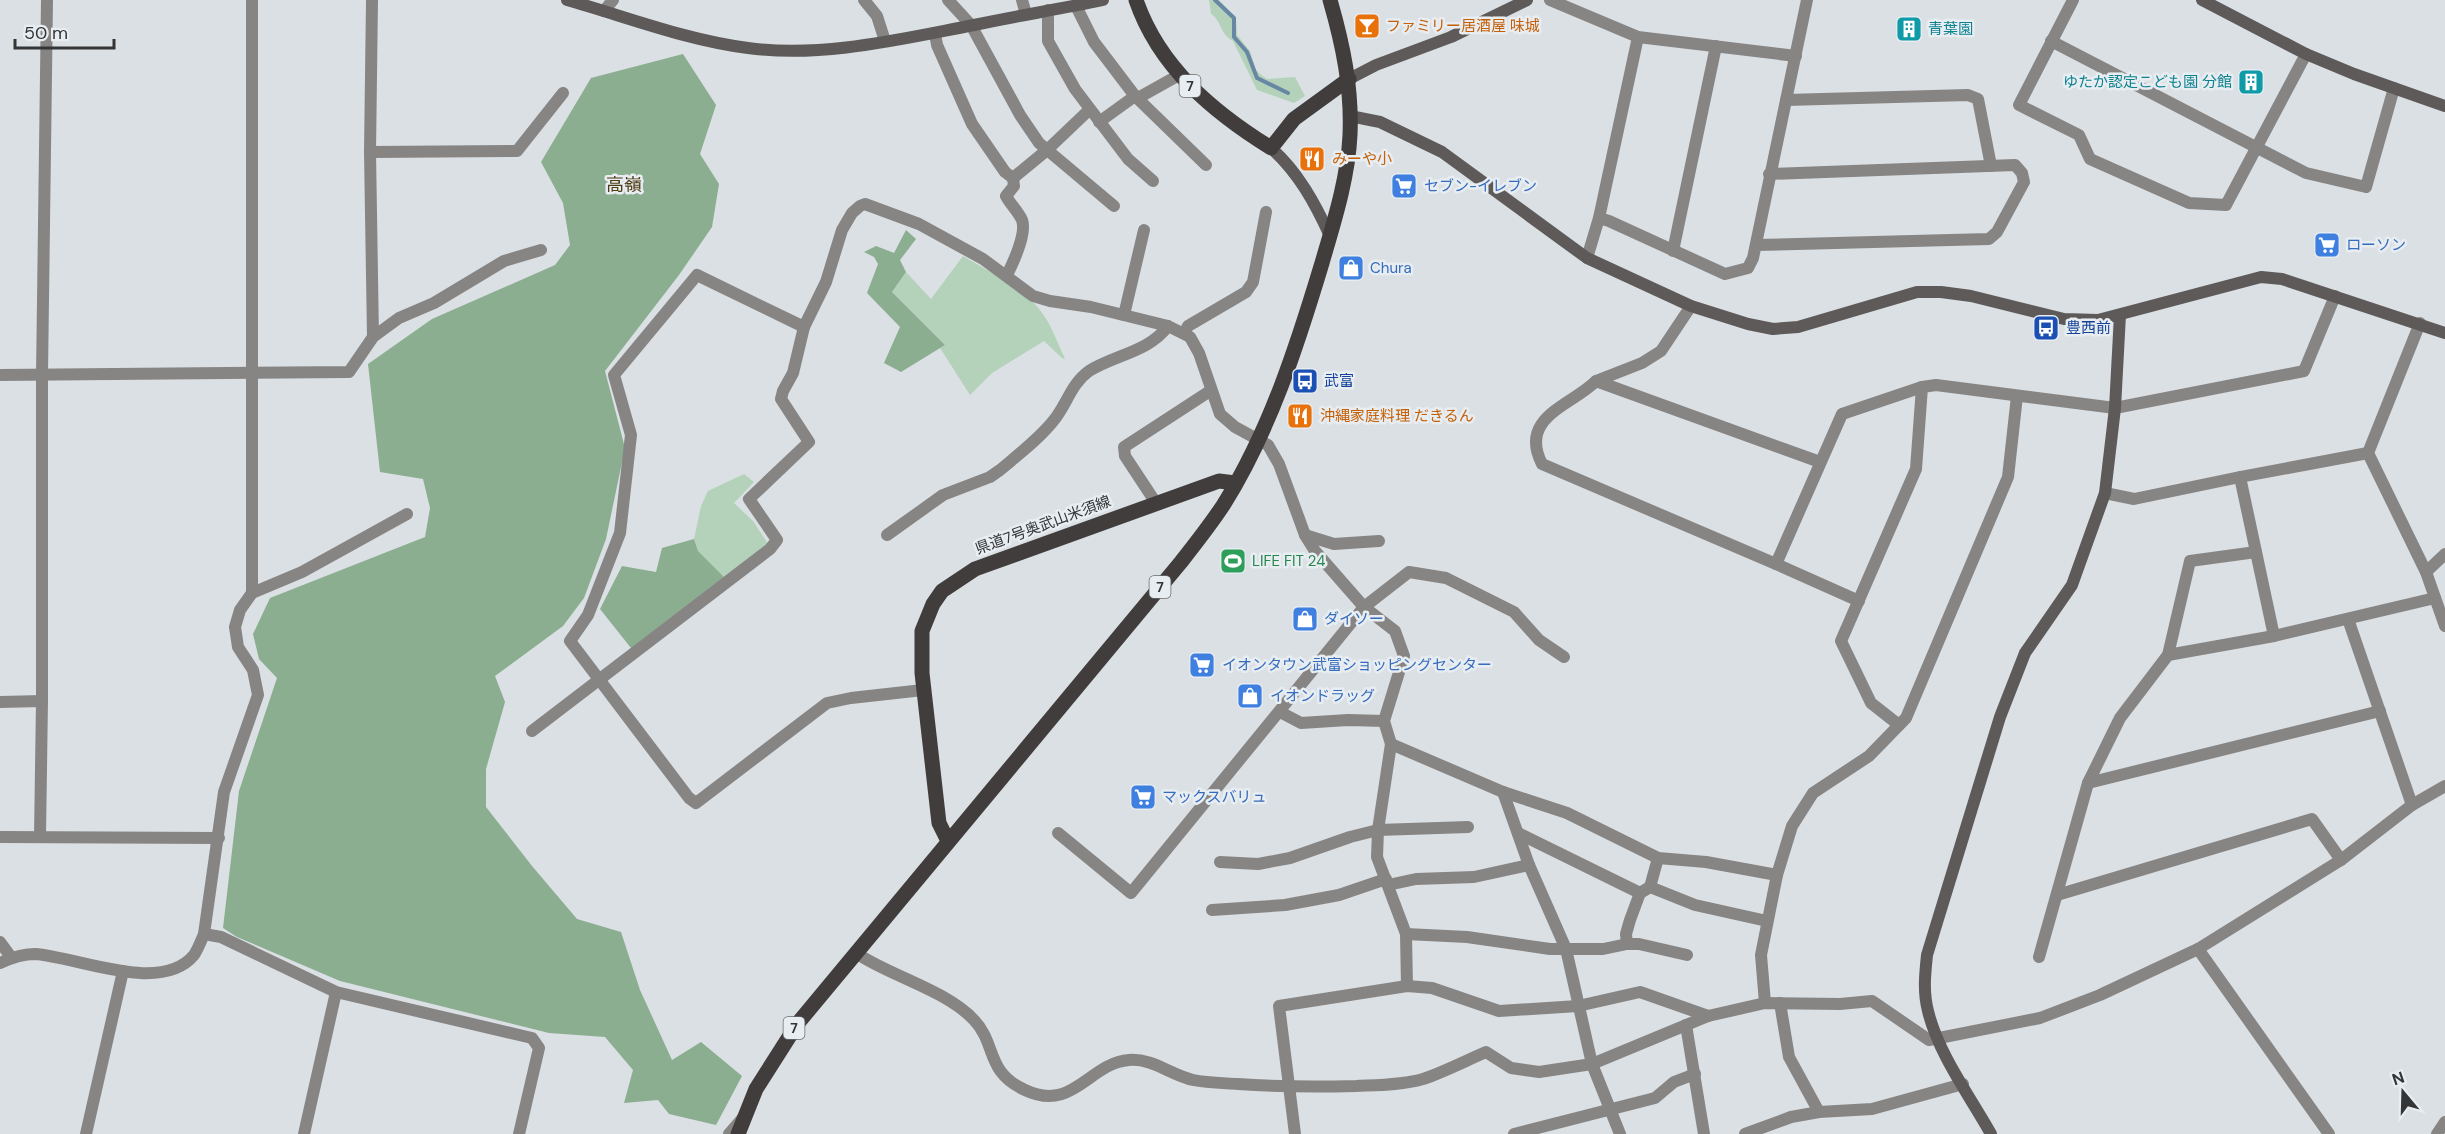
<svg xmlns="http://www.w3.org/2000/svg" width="2445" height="1134" font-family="'DM Sans','Noto Sans JP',sans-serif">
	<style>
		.green { fill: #b4d2b9 }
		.forest { fill: #8bad90 }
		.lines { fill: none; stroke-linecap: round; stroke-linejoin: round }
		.stream { stroke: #6787a4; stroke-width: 4 }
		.street { stroke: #878584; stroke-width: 12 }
		.secondary { stroke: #5e5a59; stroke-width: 12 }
		.primary { stroke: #413d3c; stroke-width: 15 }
		.labels { text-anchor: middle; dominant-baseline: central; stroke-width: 5; stroke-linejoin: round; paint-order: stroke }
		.shield { fill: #e8edf1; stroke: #696c6f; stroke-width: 1.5 }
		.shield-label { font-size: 14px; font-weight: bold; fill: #333537 }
		.food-label { font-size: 15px; fill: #c56008; stroke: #e8edf1; text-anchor: start }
		.culture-label { font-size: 15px; fill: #0d838f; stroke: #e8edf1; text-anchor: start }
		.shop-label { font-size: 15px; fill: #366cbe; stroke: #e8edf1; text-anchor: start }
		.transit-label { font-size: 15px; fill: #164399; stroke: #e8edf1; text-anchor: start }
		.street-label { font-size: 15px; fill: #333537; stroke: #e8edf1 }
		.leisure-label { font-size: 15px; fill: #27864d; stroke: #e8edf1; text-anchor: start }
		.quarter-label { font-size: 18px; fill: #4d3b14; stroke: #e8edf1 }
	</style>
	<rect width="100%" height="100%" fill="#dbe0e4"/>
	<g class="green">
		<path d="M1209 0H1219L1236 18 1237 35 1250 51 1256 70 1260 74 1267 79 1295 77 1305 96 1294 103 1257 90 1233 41C1219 33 1222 21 1211 14Z"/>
		<path d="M963 256C983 268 1026 291 1039 309 1051 323 1057 342 1065 359L1062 358 1044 341 992 373 970 395 940 348 945 345 892 292 906 272 931 299Z"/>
		<path d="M744 474 754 482 734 503 753 521 768 544 724 577 698 551 694 539 701 506 708 491Z"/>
	</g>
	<g class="forest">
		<path d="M683 54 716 105 700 154 719 184 712 227 679 275 605 371 625 448 606 539 584 598 563 626 495 676 505 702 486 769V807L532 866 577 919 621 932 640 990 672 1060 701 1042 742 1076 716 1125 669 1114 658 1100 624 1103 633 1070 605 1037 549 1033 340 981 237 937 223 928 239 791 277 678 259 659 253 634 270 598 425 537 430 508 423 479 380 472 368 364 432 319 555 265 570 245 563 203 541 162 591 78Z"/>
		<path d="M906 230 916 239 900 260 906 272 892 292 945 345 901 372 884 363 900 327 867 293 878 264 874 257 864 252 876 246 894 253Z"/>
		<path d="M694 539 698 551 724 577 631 648 600 609 622 566 656 572 662 548Z"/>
	</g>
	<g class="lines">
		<path class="stream" d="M1215 0 1234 18V37L1247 52 1257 78 1288 93"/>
		<g class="street">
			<path d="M864 0 877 16 885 41"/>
			<path d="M948 0 971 25 1020 115 1039 143 1114 206"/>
			<path d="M1022 0 1026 14"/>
			<path d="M1550 0 1638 37 1796 56"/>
			<path d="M2073 0 2019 105 2079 135 2090 159 2189 203 2226 205 2306 54"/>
			<path d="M1076 6 1094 42 1135 96 1206 165"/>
			<path d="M1048 10V41L1075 89 1128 159 1153 181"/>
			<path d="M604 11 613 0"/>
			<path d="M935 33 937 45 972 124 1005 172 1013 178 1047 150 1089 110"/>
			<path d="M2051 41 2306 173 2366 187 2394 88"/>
			<path d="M1138 98 1179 75"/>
			<path d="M1786 100 1968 95 1978 99 1991 166"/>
			<path d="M1099 122 1135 96"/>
			<path d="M370 152 517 151 563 93"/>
			<path d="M1599 218 1609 221 1725 274 1748 268 1753 258 1807 0"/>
			<path d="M1756 245 1989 239 1997 232 2024 182 2022 173 2015 165 1769 174"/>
			<path d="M1673 251 1716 46"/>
			<path d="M1587 258 1599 218 1638 37"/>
			<path d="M1007 275C1013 263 1027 233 1022 220 1018 211 1010 204 1006 196L1014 186 1013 178"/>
			<path d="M1691 306 1661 351 1642 363 1596 381 1820 462"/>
			<path d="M1124 315 1144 230"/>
			<path d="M2420 323 2368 453 2426 572 2445 626"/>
			<path d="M804 327 697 275 614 375 631 435 620 533 588 615 570 641 689 798 696 803 827 703 851 698 923 690"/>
			<path d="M1184 333 1188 326 1246 292 1253 282 1266 212"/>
			<path d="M373 337 399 318 434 303 504 261 541 250"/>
			<path d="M0 375 349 372 373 337 370 152 372 0"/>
			<path d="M1596 381C1571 406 1518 417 1542 464L1776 564 1859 601"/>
			<path d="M2240 477 2274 636"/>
			<path d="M2105 493 2134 499 2240 477 2368 453"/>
			<path d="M1156 503 1125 456 1124 447 1210 391"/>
			<path d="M887 535 943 495 990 477 1000 470C1019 454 1039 439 1054 420 1067 404 1071 384 1089 371 1114 355 1149 352 1168 326"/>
			<path d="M1305 535 1334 544 1379 541"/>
			<path d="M1776 564 1842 414 1922 387 1936 385 2115 408 2304 371 2335 296"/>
			<path d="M2426 572 2445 554"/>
			<path d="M252 593 302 572 407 514"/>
			<path d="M2348 619 2412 805"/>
			<path d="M2168 655 2274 636 2435 598"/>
			<path d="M0 702 42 701"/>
			<path d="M1280 712 1301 723 1348 720 1384 721"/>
			<path d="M1899 725 1871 703 1841 641 1916 469 1922 387"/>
			<path d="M532 731 770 549 777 540 749 499 809 442 781 399 783 391 793 373 804 327 826 282 842 230 852 213 860 206 865 204 919 224 983 259 1033 296 1050 301 1091 307 1168 326 1190 337 1199 353 1220 414 1235 427 1268 445 1279 464 1305 535 1315 551 1364 607 1395 631 1404 656 1384 721 1391 744 1378 830 1377 857 1406 934 1407 986"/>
			<path d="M1391 744 1503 792 1567 813 1658 858 1706 862 1777 875"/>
			<path d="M2088 783 2380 711"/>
			<path d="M1503 792 1529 865 1566 949 1592 1064 1620 1134"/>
			<path d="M1058 833 1131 893 1364 607 1409 572 1446 578 1514 612 1539 640 1564 657"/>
			<path d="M1518 833 1640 893"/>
			<path d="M40 836 42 701V375L47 0"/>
			<path d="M0 837 219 838"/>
			<path d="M1220 862 1258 864 1290 858 1350 837 1378 830 1468 827"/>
			<path d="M1388 885 1416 879 1474 877 1529 865"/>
			<path d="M1650 887 1695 905 1767 921"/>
			<path d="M2057 895 2312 819 2341 860"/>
			<path d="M1212 910 1285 905 1339 895 1386 879"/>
			<path d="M204 934 221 937 336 992 532 1038 539 1048 519 1134"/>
			<path d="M1406 934 1467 937 1550 949H1603L1627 944H1639L1687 955"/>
			<path d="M0 942 11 957"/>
			<path d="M1627 944 1626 934 1630 920 1640 893 1650 887 1658 858"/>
			<path d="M2198 949 2329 1134"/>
			<path d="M856 953C890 976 946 990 974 1020 997 1044 985 1072 1025 1090 1073 1113 1089 1063 1129 1060 1152 1058 1171 1075 1193 1080 1207 1083 1223 1083 1238 1084 1278 1087 1316 1087 1356 1086 1377 1085 1402 1085 1423 1079 1444 1072 1465 1061 1486 1052L1511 1068 1539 1072 1592 1064 1708 1016 1765 1003 1840 1004 1872 1001 1929 1040 2040 1018 2100 995 2198 949 2341 860 2412 805 2445 786"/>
			<path d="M2039 957 2088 783 2120 718 2168 655 2190 561 2256 552"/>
			<path d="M0 963C11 958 23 954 35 954 78 957 161 995 194 955 198 949 201 941 204 934L224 792 258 695 253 670 238 647 235 627 240 610 252 593V0"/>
			<path d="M1765 1003 1761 955 1777 875 1792 826 1813 793 1869 756 1906 718 2008 477 2017 396"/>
			<path d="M1780 1003 1789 1057 1819 1112"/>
			<path d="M1686 1025 1704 1134"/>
			<path d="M86 1134 123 971"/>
			<path d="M304 1134 336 992"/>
			<path d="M729 1134 742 1119"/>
			<path d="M1295 1134 1279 1006 1407 986 1432 988 1499 1011 1578 1006 1640 992 1708 1016"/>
			<path d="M1514 1134 1655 1098 1674 1082 1695 1074"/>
			<path d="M1745 1134 1791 1117 1819 1112 1872 1109 1963 1084"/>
			<path d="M2437 1134 2445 1122"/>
		</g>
		<g class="secondary">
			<path d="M567 0C627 17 686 40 748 48 823 58 900 39 974 25 1017 16 1060 9 1103 0"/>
			<path d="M2202 0 2306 54 2354 74 2445 106"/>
			<path d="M1349 79 1376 65 1451 37 1527 0"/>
			<path d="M1350 116 1380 122 1442 152 1587 258 1691 306 1748 324 1773 329 1798 327 1917 292H1941L1971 296 2064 319 2098 320 2261 277 2282 279 2445 333"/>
			<path d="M1271 148C1298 172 1315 203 1330 236"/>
			<path d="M1991 1134C1969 1095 1938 1053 1928 1011 1923 992 1925 974 1927 955L2000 717 2025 653 2072 585 2105 493 2115 408 2120 315"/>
		</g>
		<g class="primary">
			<path d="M1136 0C1159 67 1213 112 1271 148L1294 119 1349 79"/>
			<path d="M948 841 939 823 922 673V631L933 604 942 591 975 569 1219 481 1235 483"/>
			<path d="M738 1134 756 1089 798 1023 1181 562C1196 543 1211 524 1224 504 1270 430 1297 346 1322 263 1334 222 1348 178 1350 135 1352 88 1343 45 1330 0"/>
		</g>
	</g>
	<defs>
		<symbol id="bar-square" viewBox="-11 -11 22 22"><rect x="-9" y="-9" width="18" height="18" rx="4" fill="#e8710a" stroke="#e8edf1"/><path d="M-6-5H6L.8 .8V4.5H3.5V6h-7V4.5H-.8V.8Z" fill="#fff"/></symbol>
		<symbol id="building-square" viewBox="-11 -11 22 22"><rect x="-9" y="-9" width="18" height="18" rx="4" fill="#0f9aa8" stroke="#e8edf1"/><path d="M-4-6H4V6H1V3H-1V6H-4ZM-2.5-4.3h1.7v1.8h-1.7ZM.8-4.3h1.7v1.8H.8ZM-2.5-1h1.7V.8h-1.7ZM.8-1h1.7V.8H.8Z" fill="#fff"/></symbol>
		<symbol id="restaurant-square" viewBox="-11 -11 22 22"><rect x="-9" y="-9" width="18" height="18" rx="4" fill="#e8710a" stroke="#e8edf1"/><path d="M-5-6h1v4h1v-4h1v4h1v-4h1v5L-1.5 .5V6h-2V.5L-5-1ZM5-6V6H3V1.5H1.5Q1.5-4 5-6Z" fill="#fff"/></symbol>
		<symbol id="supermarket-square" viewBox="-11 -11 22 22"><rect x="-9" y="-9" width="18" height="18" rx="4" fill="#3f7fe0" stroke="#e8edf1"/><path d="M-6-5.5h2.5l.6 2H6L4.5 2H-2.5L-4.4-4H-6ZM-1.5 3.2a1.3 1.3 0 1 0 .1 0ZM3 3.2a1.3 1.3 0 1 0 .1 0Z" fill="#fff"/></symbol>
		<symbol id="shop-square" viewBox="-11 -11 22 22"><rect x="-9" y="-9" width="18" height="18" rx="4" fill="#3f7fe0" stroke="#e8edf1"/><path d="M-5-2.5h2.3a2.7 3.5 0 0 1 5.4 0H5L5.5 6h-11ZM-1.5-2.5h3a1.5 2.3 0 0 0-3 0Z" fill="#fff"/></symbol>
		<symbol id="bus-square" viewBox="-11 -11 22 22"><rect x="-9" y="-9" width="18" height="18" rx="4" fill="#1a4fb4" stroke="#e8edf1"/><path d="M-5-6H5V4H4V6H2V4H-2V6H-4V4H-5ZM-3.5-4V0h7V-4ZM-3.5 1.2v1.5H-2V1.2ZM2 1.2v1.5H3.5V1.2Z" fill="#fff"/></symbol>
		<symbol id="stadium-square" viewBox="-11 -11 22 22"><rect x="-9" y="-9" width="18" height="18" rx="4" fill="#2e9e5b" stroke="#e8edf1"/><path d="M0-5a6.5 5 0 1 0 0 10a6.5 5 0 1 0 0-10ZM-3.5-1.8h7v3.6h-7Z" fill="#fff"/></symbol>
	</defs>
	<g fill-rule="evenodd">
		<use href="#bar-square" x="1352" y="11" width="30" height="30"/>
		<use href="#building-square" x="1894" y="14" width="30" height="30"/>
		<use href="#building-square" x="2236" y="67" width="30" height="30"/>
		<use href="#restaurant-square" x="1297" y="144" width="30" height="30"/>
		<use href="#supermarket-square" x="1389" y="171" width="30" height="30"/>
		<use href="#supermarket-square" x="2312" y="230" width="30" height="30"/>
		<use href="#shop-square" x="1336" y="253" width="30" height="30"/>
		<use href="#bus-square" x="2031" y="313" width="30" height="30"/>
		<use href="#bus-square" x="1290" y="366" width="30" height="30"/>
		<use href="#restaurant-square" x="1285" y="401" width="30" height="30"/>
		<use href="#stadium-square" x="1218" y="546" width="30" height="30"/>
		<use href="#shop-square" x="1290" y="604" width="30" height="30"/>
		<use href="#supermarket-square" x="1187" y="650" width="30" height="30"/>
		<use href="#shop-square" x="1235" y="681" width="30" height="30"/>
		<use href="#supermarket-square" x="1128" y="782" width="30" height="30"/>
	</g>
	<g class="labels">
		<g class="shield">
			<rect x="1179.5" y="75" width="21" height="22" rx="4.5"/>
			<rect x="1149.5" y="576" width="21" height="22" rx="4.5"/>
			<rect x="783.5" y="1017" width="21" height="22" rx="4.5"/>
		</g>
		<g class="shield-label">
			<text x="1190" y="86">7</text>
			<text x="1160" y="587">7</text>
			<text x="794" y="1028">7</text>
		</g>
		<g class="food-label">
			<text x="1386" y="26">ファミリー居酒屋 味城</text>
			<text x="1332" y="159">みーや小</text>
			<text x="1320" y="416">沖縄家庭料理 だきるん</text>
		</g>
		<g class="culture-label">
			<text x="1928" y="29">青葉園</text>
			<text x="2232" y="82" text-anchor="end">ゆたか認定こども園 分館</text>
		</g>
		<g class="shop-label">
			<text x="1424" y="186">セブン-イレブン</text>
			<text x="2346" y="245">ローソン</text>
			<text x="1370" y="268">Chura</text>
			<text x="1324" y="619">ダイソー</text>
			<text x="1222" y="665">イオンタウン武富ショッピングセンター</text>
			<text x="1270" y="696">イオンドラッグ</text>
			<text x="1162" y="797">マックスバリュ</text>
		</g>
		<g class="transit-label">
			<text x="2066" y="328">豊西前</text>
			<text x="1324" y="381">武富</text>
		</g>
		<g class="street-label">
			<text transform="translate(1043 525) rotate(-20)">県道7号奥武山米須線</text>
		</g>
		<g class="leisure-label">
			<text x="1252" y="561">LIFE FIT 24</text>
		</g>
		<g class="quarter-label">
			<text x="624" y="185">高嶺</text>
		</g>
	</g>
	<g transform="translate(2403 1092) rotate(341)" stroke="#e8edf1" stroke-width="4.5" paint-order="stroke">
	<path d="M0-4.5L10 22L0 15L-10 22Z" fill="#333537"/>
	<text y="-9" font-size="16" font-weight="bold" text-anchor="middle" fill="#333537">N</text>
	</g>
	<path d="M15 39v9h99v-9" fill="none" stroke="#333537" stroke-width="3"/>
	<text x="24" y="39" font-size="18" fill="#333537" stroke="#e8edf1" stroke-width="4.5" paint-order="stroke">50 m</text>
</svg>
